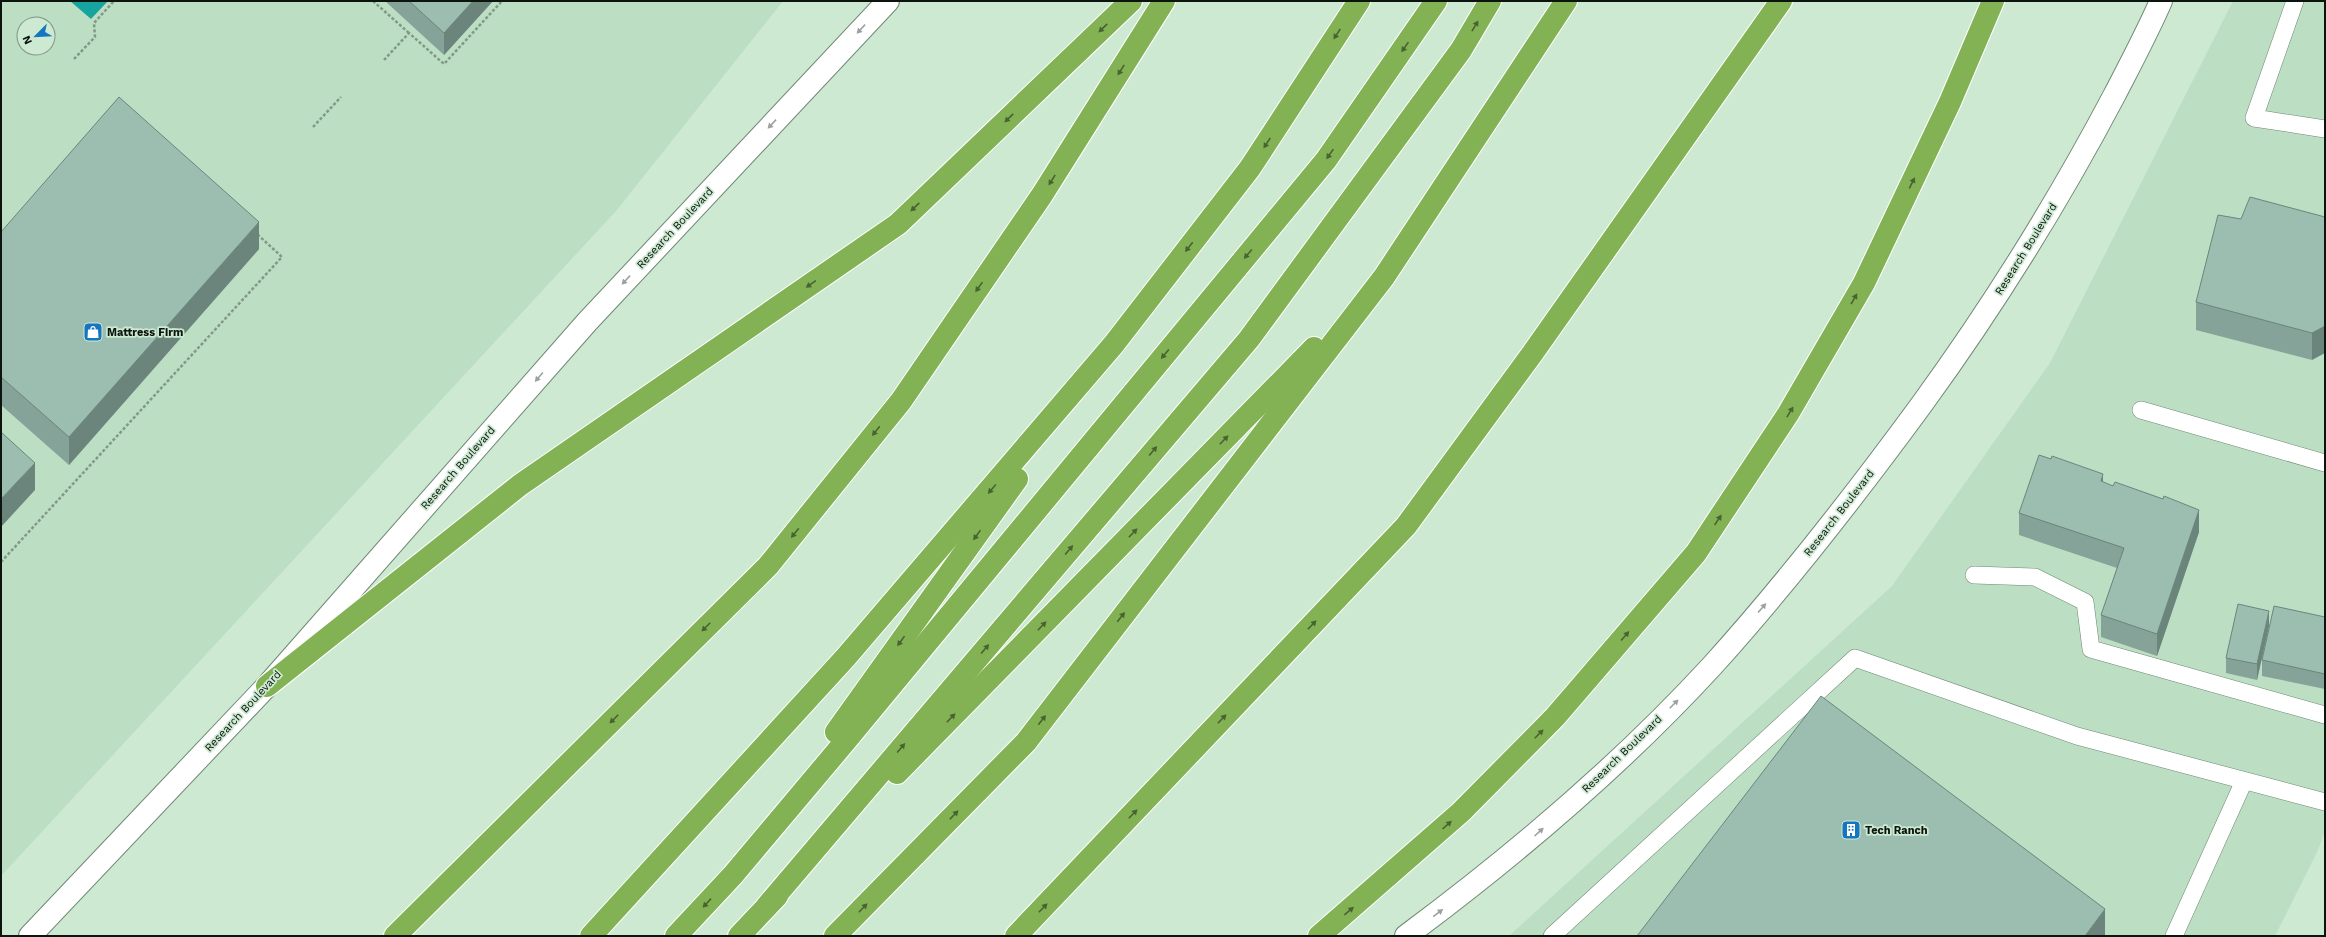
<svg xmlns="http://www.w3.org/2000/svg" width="2326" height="937" font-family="'Work Sans',sans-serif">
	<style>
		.built { fill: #bcdec3; fill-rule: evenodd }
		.water { fill: #17a49e }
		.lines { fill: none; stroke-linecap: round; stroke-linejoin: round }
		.lane-casing { stroke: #6f8874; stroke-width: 18 }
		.secondary-casing { stroke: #6f8874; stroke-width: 24 }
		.highway-casing { stroke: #fff; stroke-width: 24 }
		.path { stroke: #839887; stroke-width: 2.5; stroke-dasharray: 3 2; stroke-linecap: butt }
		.lane { stroke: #fff; stroke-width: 17 }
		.secondary { stroke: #fff; stroke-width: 22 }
		.highway { stroke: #83b254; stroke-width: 22 }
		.wall { fill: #85a398 }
		.shaded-wall { fill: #6c857c }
		.building { fill: #9bbeb1; stroke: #6c857c }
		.oneway { fill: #476330 }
		.oneway2 { fill: #9da19e }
		.labels { text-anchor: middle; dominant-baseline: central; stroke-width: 3.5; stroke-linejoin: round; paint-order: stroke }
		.street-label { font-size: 11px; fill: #0b140d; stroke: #cde9d2 }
		.poi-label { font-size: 11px; font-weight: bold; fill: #0b140d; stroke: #cde9d2; text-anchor: start }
	</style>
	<rect width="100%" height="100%" fill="#cde9d2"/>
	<g class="built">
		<path d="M1 1H783L616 211 1 876ZM24 24H48V48H24Z"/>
		<path d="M2233 1H2325V832L2317 852 2275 936H1509L1892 586 2050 363Z"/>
	</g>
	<path class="water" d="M70 1H108L91 19Z"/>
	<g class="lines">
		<defs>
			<g id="lane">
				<path d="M2295 1 2254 118 2325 129"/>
				<path d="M2141 410 2325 463"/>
				<path d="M1974 575 2035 577 2085 602 2091 649 2325 715"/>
				<path d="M1552 936 1855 658 2077 736 2325 802"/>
				<path d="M2174 936 2244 781"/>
			</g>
			<g id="secondary">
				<path d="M30 936 267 686 587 322 888 1"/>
				<path d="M1406 936C1515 855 1620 766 1712 666 1787 583 1856 494 1922 404 1994 305 2058 202 2115 94 2131 63 2147 33 2161 1"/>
			</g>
			<g id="highway">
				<path d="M267 686 520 485 898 224 1131 1"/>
				<path d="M836 732 1017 479"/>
				<path d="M897 773 1314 348"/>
				<path d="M767 906 1249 339 1461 50 1490 1"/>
				<path d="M395 936 768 566 901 401 1042 195 1164 1"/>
				<path d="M591 936 846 657 1114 344 1250 168 1359 1"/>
				<path d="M676 936 733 875 849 737 1326 160 1436 1"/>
				<path d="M739 936 777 896"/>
				<path d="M835 936 1026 742 1384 277 1566 1"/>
				<path d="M1016 936 1406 526 1532 354 1781 1"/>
				<path d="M1319 936 1461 812 1555 717 1696 553 1788 414 1864 283 1950 102 1993 1"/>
			</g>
		</defs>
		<use href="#lane" class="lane-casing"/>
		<use href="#secondary" class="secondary-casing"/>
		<use href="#highway" class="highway-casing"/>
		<g class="path">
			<path d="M373 1 409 33"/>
			<path d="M74 59 95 37 94 23 114 1"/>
			<path d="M384 60 409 33 444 64 502 1"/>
			<path d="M313 127 341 97"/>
			<path d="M1 562 282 257 257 234"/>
		</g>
		<use href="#lane" class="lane"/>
		<use href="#secondary" class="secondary"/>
		<use href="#highway" class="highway"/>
	</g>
	<g class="wall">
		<path d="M385 1H493L444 55Z"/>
		<path d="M2325 217 2312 360 2196 330V302L2241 219Z"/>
		<path d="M1 232 259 249 69 465 1 405Z"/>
		<path d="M2103 482 2199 532 2157 656 2101 637V615L2117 568 2019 535V513Z"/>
		<path d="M2325 617V689L2262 676V660Z"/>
		<path d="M2269 626 2257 680 2226 673V658Z"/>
	</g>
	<g class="shaded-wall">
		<path d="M473 1H493L444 55V33Z"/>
		<path d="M259 222V249L69 465V437Z"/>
		<path d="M2325 326V353L2312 360V333Z"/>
		<path d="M35 463V490L1 527V499Z"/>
		<path d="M2103 474V496L2101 481Z"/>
		<path d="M2199 510V532L2157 656V634Z"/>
		<path d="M2269 611V626L2257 680V664Z"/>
		<path d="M2105 909V936H2085Z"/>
	</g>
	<g class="building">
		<path d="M409 1H473L444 33Z"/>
		<path d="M119 97 259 222 69 437 1 377V232Z"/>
		<path d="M2250 197 2325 217V326L2312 333 2196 302 2218 215 2241 219Z"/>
		<path d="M1 432 35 463 1 499Z"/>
		<path d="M2039 455 2051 459 2052 456 2103 474 2101 481 2113 486 2115 482 2163 499 2164 496 2199 510 2157 634 2101 615 2124 548 2019 513Z"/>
		<path d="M2238 604 2269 611 2257 664 2226 658Z"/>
		<path d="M2274 606 2325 617V674L2262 660Z"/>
		<path d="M1821 696 2105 909 2085 936H1637Z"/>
	</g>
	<defs><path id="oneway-solid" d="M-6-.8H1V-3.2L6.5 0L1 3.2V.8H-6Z"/></defs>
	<g class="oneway">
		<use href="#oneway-solid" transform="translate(1475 26) rotate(-59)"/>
		<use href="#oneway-solid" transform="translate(1103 28) rotate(136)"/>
		<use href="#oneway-solid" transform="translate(1337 34) rotate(123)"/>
		<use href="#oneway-solid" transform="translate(1405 47) rotate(125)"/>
		<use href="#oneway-solid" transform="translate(1121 70) rotate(122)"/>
		<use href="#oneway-solid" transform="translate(1009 118) rotate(136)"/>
		<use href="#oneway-solid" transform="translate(1267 143) rotate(123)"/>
		<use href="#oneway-solid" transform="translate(1330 154) rotate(125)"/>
		<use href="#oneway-solid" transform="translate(1052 180) rotate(122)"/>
		<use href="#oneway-solid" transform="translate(1912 183) rotate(-64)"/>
		<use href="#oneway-solid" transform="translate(915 207) rotate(136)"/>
		<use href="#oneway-solid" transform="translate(1189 247) rotate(128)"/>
		<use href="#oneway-solid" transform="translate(1248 254) rotate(130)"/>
		<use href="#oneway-solid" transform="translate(811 284) rotate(145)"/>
		<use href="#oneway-solid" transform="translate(979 287) rotate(125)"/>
		<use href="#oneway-solid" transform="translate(1854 299) rotate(-60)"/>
		<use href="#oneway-solid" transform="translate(1165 354) rotate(130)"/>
		<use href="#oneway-solid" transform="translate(1790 412) rotate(-59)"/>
		<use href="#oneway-solid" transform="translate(876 431) rotate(129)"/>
		<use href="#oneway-solid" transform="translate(1224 440) rotate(-46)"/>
		<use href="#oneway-solid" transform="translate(1153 451) rotate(-50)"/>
		<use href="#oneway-solid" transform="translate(992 489) rotate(130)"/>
		<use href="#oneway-solid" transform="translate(1718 520) rotate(-56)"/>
		<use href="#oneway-solid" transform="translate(795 533) rotate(129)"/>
		<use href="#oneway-solid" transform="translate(1133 533) rotate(-46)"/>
		<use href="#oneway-solid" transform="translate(977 535) rotate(126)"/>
		<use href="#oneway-solid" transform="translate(1069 550) rotate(-50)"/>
		<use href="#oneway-solid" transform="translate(1121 617) rotate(-52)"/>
		<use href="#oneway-solid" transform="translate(1312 625) rotate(-46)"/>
		<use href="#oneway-solid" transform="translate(1042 626) rotate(-46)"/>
		<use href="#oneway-solid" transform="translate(706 627) rotate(135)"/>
		<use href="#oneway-solid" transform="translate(1625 636) rotate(-49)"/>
		<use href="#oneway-solid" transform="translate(901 641) rotate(126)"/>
		<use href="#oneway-solid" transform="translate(985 649) rotate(-50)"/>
		<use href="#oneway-solid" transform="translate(951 718) rotate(-46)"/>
		<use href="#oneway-solid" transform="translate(614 719) rotate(135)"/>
		<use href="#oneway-solid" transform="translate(1222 719) rotate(-46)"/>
		<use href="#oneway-solid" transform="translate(1042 720) rotate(-52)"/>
		<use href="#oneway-solid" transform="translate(1539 734) rotate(-45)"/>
		<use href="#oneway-solid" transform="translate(901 748) rotate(-50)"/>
		<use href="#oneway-solid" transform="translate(1133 814) rotate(-46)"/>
		<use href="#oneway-solid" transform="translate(954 815) rotate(-46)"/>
		<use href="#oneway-solid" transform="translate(1447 825) rotate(-42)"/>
		<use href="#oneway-solid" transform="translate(707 903) rotate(133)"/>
		<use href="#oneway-solid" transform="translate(863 908) rotate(-46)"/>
		<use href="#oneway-solid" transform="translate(1043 908) rotate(-46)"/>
		<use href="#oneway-solid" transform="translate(1349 911) rotate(-40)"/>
	</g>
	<g class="oneway2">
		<use href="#oneway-solid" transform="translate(861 29) rotate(133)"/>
		<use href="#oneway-solid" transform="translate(772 124) rotate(133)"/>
		<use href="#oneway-solid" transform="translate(626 280) rotate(133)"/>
		<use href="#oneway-solid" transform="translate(539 377) rotate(131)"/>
		<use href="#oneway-solid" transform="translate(1762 608) rotate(-49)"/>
		<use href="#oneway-solid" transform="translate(1674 704) rotate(-45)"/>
		<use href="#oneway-solid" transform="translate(1539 832) rotate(-42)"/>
		<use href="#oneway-solid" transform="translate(1438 913) rotate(-37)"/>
	</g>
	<defs>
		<symbol id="shop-square" viewBox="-11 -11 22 22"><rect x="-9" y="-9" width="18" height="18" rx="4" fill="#1475c1" stroke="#cde9d2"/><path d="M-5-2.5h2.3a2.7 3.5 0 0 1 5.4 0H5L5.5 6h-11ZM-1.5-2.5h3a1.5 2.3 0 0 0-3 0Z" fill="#fff"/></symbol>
		<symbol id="building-square" viewBox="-11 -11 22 22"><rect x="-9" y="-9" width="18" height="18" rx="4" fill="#1475c1" stroke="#cde9d2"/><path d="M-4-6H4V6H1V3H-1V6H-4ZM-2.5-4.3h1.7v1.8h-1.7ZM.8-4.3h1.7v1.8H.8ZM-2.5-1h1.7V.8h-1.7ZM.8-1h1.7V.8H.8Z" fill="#fff"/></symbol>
	</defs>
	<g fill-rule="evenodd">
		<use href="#shop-square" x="82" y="321" width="22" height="22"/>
		<use href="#building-square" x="1840" y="819" width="22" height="22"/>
	</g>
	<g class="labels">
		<g class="street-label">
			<text transform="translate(675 228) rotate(-47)">Research Boulevard</text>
			<text transform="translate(2026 249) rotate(-58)">Research Boulevard</text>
			<text transform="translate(458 468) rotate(-49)">Research Boulevard</text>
			<text transform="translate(1839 513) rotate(-52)">Research Boulevard</text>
			<text transform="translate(243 711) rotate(-47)">Research Boulevard</text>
			<text transform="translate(1622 754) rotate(-44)">Research Boulevard</text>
		</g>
		<g class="poi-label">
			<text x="107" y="332">Mattress Firm</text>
			<text x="1865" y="830">Tech Ranch</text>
		</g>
	</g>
	<rect width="2326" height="937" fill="none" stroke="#0b140d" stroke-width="4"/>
	<g transform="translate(36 36) rotate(246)"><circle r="19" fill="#cde9d2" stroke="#7f9483"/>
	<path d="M0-3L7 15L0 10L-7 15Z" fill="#1475c1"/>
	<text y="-6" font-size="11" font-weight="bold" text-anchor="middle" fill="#0b140d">N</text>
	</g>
</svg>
